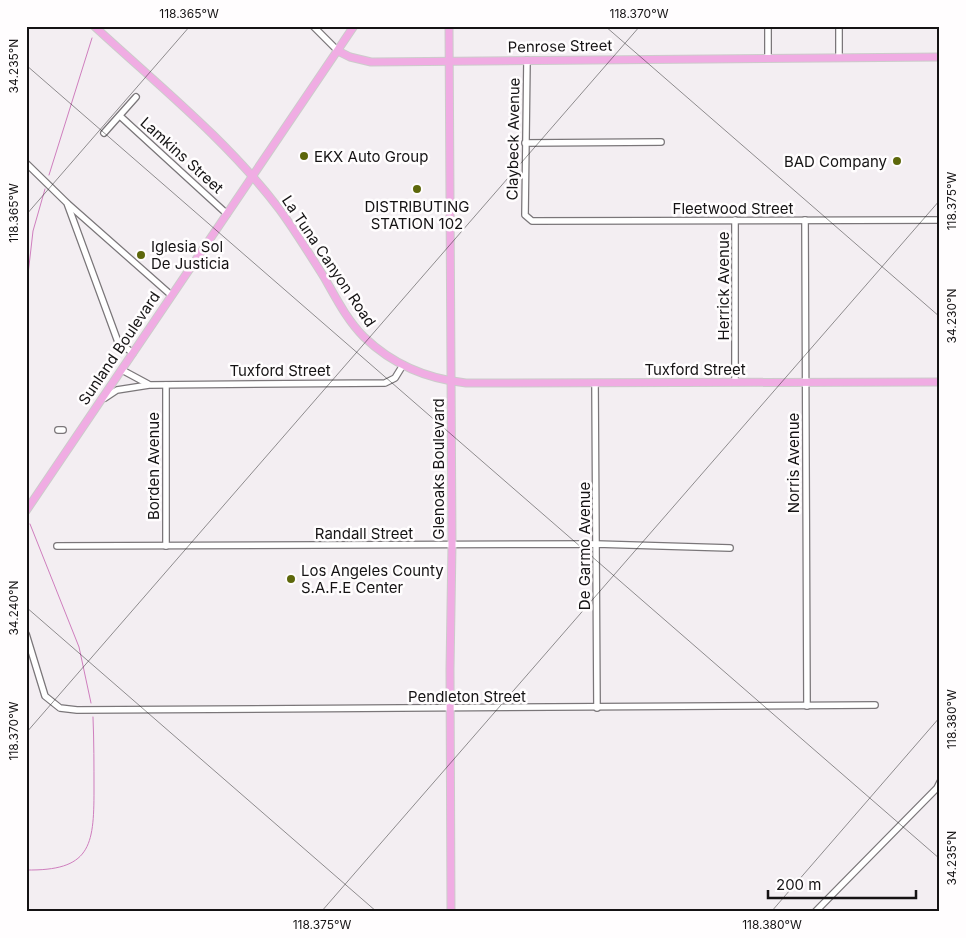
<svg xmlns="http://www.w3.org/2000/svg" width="966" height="938" font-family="Inter,sans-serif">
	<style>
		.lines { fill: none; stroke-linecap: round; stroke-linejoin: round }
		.stream { stroke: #cf7ebe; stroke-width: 1 }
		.minor-casing { stroke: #7a7679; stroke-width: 8 }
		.major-casing { stroke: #cccbcb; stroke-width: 9 }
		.minor { stroke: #fff; stroke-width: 5.5 }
		.major { stroke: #f0ace3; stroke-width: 7 }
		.ticks { fill: none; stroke: #151314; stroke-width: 1; stroke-opacity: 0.45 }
		.poi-dot { fill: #5d670b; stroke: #fffdfe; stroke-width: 2 }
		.labels { text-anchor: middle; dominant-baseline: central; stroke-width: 5; stroke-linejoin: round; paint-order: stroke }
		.street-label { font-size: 15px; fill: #151314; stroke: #fffdfe }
		.poi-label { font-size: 15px; fill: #151314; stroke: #fffdfe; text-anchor: start }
		.neatline { fill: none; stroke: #151314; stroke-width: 2 }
		.ticks-label { font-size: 12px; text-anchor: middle; fill: #151314 }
	</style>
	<rect width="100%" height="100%" fill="#f3eef2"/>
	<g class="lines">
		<g class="stream">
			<path d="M49 175 92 38"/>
			<path d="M26 292 33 231 45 189"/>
			<path d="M30 524 79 647 91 703"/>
			<path d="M26 870C90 871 94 847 94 790 94 766 94 741 93 717"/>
		</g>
		<defs>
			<g id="minor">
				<path d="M313 26 338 51"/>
				<path d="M768 57V26"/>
				<path d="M839 58V26"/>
				<path d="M527 60 525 215 532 221 940 220"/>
				<path d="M120 116 227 214"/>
				<path d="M104 133 136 97"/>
				<path d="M525 143 661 142"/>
				<path d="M26 163 67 203 118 342 133 353"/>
				<path d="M68 204 171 295"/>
				<path d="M735 220V382"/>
				<path d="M805 220 807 706"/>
				<path d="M122 370 148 384"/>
				<path d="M595 383 597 708"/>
				<path d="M166 385V546"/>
				<path d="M105 398 117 390 149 385 385 383 395 378 403 365"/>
				<path d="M58 430H63"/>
				<path d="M57 546 596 544 730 548"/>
				<path d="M26 634 45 696 60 708 77 710 875 705"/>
				<path d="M815 912 937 788 940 782"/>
			</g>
			<g id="major">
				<path d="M94 26C158 85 228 141 280 210 296 232 310 255 324 277 336 298 347 320 364 337 392 364 427 379 466 383L940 382"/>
				<path d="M449 26 452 545 450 669 451 912"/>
				<path d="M338 51 350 57 371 62 940 57"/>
				<path d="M26 511 354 26"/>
			</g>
		</defs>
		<use href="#minor" class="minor-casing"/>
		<use href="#major" class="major-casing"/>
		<use href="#minor" class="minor"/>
		<use href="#major" class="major"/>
	</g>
	<path class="ticks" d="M605 26 940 317M26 65 940 859M26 215 190 26M26 607 377 912M26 733 640 26M321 912 940 200M771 912 940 717"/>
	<g class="poi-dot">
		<circle cx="304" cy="156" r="5"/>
		<circle cx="897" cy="161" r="5"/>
		<circle cx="417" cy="189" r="5"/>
		<circle cx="141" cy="255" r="5"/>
		<circle cx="291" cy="579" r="5"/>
	</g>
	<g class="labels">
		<g class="street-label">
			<text transform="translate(560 46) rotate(-1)">Penrose Street</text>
			<text transform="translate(513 139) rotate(-89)">Claybeck Avenue</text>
			<text transform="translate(182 155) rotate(42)">Lamkins Street</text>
			<text x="733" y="208">Fleetwood Street</text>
			<text transform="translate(329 261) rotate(56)">La Tuna Canyon Road</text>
			<text transform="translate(723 286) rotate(-90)">Herrick Avenue</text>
			<text transform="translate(119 348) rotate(-56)">Sunland Boulevard</text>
			<text x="695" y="369">Tuxford Street</text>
			<text x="280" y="370">Tuxford Street</text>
			<text transform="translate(793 463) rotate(-90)">Norris Avenue</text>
			<text transform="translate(153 466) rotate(-90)">Borden Avenue</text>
			<text transform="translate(438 469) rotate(-90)">Glenoaks Boulevard</text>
			<text x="364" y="533">Randall Street</text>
			<text transform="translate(584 546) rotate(-90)">De Garmo Avenue</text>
			<text x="467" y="696">Pendleton Street</text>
		</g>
		<g class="poi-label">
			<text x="314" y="156">EKX Auto Group</text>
			<text x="887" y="161" text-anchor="end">BAD Company</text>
			<text x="417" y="206" text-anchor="middle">DISTRIBUTING<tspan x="417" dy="17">STATION 102</tspan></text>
			<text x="151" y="246">Iglesia Sol<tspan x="151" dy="17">De Justicia</tspan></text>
			<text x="301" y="570">Los Angeles County<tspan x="301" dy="17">S.A.F.E Center</tspan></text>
		</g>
	</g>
	<rect width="966" height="938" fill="none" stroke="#fffdfe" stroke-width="55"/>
	<path d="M768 890v8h148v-8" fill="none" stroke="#151314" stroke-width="2.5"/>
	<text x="776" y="890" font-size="15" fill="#151314" stroke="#fffdfe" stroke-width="4" paint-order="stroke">200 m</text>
	<rect x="28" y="28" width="910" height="882" class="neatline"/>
	<g class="ticks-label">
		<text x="189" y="18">118.365°W</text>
		<text x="639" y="18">118.370°W</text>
		<text transform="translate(14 66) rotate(-90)" y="4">34.235°N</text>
		<text transform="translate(952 201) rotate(-90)" y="4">118.375°W</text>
		<text transform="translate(14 213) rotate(-90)" y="4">118.365°W</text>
		<text transform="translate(952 316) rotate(-90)" y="4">34.230°N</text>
		<text transform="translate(14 608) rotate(-90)" y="4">34.240°N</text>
		<text transform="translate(952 719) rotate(-90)" y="4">118.380°W</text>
		<text transform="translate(14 731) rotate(-90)" y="4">118.370°W</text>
		<text transform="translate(952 858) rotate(-90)" y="4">34.235°N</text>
		<text x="322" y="929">118.375°W</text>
		<text x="772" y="929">118.380°W</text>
	</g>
</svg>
